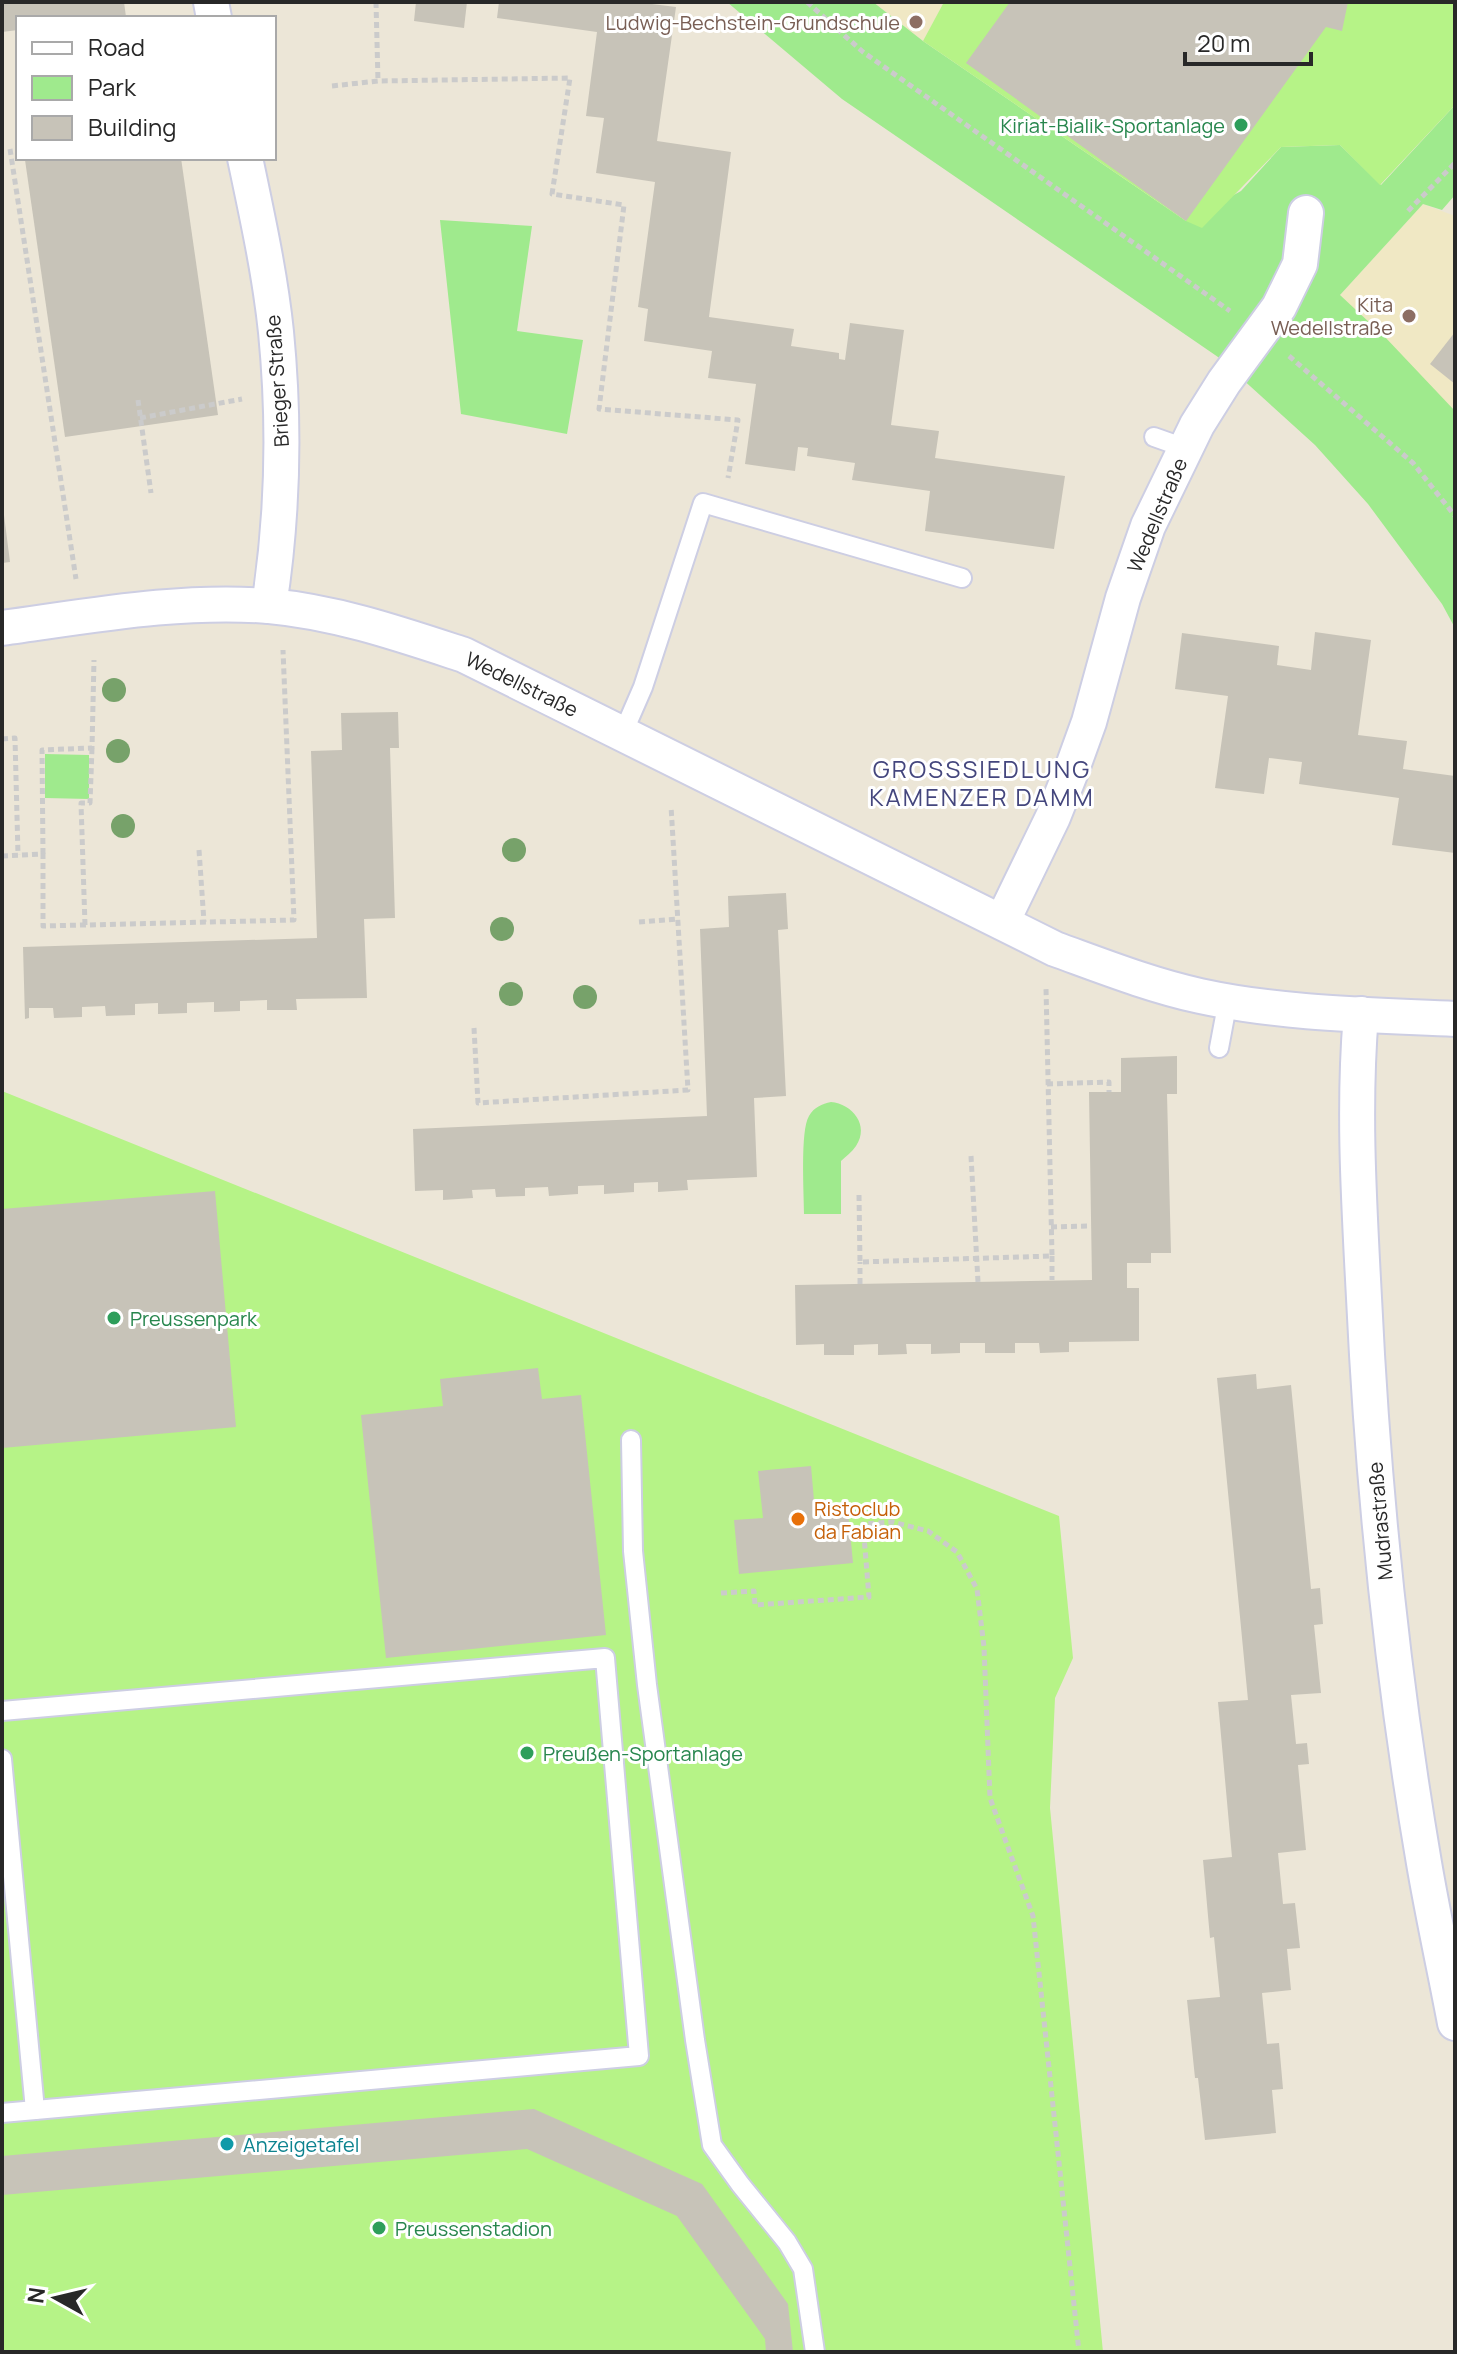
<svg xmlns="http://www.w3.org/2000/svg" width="1457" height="2354" font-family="Manrope,sans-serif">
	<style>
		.education { fill: #f0e8c4 }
		.green { fill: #9fea8d }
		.pitch { fill: #b6f387 }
		.building { fill: #c7c3b8 }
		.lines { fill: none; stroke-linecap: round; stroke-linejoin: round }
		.lane-casing { stroke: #cdcee3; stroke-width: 22 }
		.street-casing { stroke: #cdcee3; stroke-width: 38 }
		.path { stroke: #cbcbcb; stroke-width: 5; stroke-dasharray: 6 4; stroke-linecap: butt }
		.lane { stroke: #fff; stroke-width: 18 }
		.street { stroke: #fff; stroke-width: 34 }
		.tree { fill: #77a26a }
		.education-dot { fill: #8d6e63; stroke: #fff; stroke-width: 3 }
		.leisure-dot { fill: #2e9e5b; stroke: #fff; stroke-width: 3 }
		.food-dot { fill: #e8710a; stroke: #fff; stroke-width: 3 }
		.culture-dot { fill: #0f9aa8; stroke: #fff; stroke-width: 3 }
		.labels { text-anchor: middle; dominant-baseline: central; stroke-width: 6; stroke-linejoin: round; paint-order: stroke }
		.education-label { font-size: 20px; fill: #785e54; stroke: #fff; text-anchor: end }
		.leisure-label { font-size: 20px; fill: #27864d; stroke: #fff; text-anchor: start }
		.street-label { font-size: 20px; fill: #282828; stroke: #fff }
		.food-label { font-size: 20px; fill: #c56008; stroke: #fff; text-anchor: start }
		.culture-label { font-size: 20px; fill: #0d838f; stroke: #fff; text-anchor: start }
		.quarter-label { font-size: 24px; letter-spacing: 2px; fill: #44467d; stroke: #fff }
	</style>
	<rect width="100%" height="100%" fill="#ece6d7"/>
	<g class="education">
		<path d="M873 2H944L923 41Z"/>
		<path d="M1423 204 1455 216V411L1340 295Z"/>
	</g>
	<g class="green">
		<path d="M727 2H873L923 41 1186 221 1241 191 1281 147 1340 145 1381 185 1455 105V195L1442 210 1423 204 1340 295 1385 337 1455 411V628L1442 604 1368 504 1315 445 1218 357 842 99Z"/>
		<path d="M440 220 532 226 517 331 583 340 567 434 461 414Z"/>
		<path d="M45 754 89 755V799L45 798Z"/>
		<path d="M831 1102C852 1104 870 1125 856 1146 852 1152 846 1156 841 1161V1214H804C804 1194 800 1130 809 1116 814 1107 822 1104 831 1102Z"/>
	</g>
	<g class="pitch">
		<path d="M944 2H1455V105L1380 185 1340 145 1281 147 1202 228 1186 221 923 41Z"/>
		<path d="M2 1091 1059 1516 1073 1658 1055 1698 1050 1808 1103 2352H2Z"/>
	</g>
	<g class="building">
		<path d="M2 2H124L126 17 18 18V30L2 32Z"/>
		<path d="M416 2H467L464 28 414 21Z"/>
		<path d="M499 2H636L676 7 657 141 731 152 709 317 794 329 791 346 839 353V359L845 360 850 323 904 330 891 425 939 431 935 458 1065 476 1054 549 925 531 930 491 852 480 855 463 807 456 808 448 798 447 795 471 745 464 756 384 708 378 712 351 644 341 648 309 638 307 655 182 596 173 604 118 586 116 597 32 497 18Z"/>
		<path d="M1010 2H1348L1342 31 1326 27 1186 221 966 63Z"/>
		<path d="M36 158H181L218 415 65 437 25 160Z"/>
		<path d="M1455 332V384L1430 364Z"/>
		<path d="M2 515H4L10 562 2 563Z"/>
		<path d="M1315 632 1371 640 1358 735 1407 741 1403 769 1455 776V853L1392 845 1399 798 1299 784 1302 762 1269 758 1264 794 1215 788 1228 696 1175 689 1182 633 1279 646 1277 665 1311 670Z"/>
		<path d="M398 712 399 748H390L395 918 364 919 367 998 296 999 297 1010H267V1000L240 1001V1011L214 1012V1002L187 1003V1013L158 1014V1003L135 1004V1015L106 1016 105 1006 82 1007V1017L54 1018 53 1008H29V1018L25 1019 23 947 317 938 311 751 342 750 341 713Z"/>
		<path d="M786 893 788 929 778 930 786 1096 754 1098 757 1177 687 1180 688 1190 658 1192V1182L634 1183V1192L604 1194V1185L578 1186V1194L549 1196 548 1187 525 1188V1196L496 1197 495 1189 472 1190 473 1198 443 1200V1190L415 1191 413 1129 707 1116 700 929 729 927 728 896Z"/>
		<path d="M1177 1056V1094H1167L1171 1253H1151V1263H1127V1288H1139V1341L1069 1342V1352L1040 1353 1039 1343H1015V1353H985V1343H960V1353L931 1354V1344H906L907 1354 878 1355V1344L854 1345V1355H824V1344L796 1345 795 1285 1092 1280 1089 1092H1121V1058Z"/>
		<path d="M215 1191 236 1427 2 1448V1209Z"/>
		<path d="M538 1368 542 1399 581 1395 606 1635 386 1658 361 1415 443 1406 440 1379Z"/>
		<path d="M1256 1374 1257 1389 1291 1385 1311 1589 1320 1588 1323 1624 1314 1625 1321 1693 1291 1695 1296 1744 1307 1743 1309 1764 1298 1765 1306 1850 1278 1853 1283 1904 1295 1903 1300 1948 1287 1949 1291 1990 1262 1993 1267 2044 1279 2043 1283 2089 1272 2090 1276 2133 1205 2140 1198 2078H1195L1187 2000 1220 1997 1214 1937 1210 1938 1203 1860 1232 1857 1218 1702 1248 1700 1217 1378Z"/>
		<path d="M811 1466 815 1512 848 1510 853 1563 739 1574 734 1520 763 1518 758 1471Z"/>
		<path d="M534 2109 702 2184 788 2304 793 2352H766L765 2339 677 2216 527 2149 2 2195V2156Z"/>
	</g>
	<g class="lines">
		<defs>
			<g id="lane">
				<path d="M1154 437 1185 448"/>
				<path d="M623 733 643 687 703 503 962 578"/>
				<path d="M1219 1048 1228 1000"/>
				<path d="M631 1440 633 1551 647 1685 695 2040 712 2145 740 2184 787 2242 803 2269 815 2352"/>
				<path d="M2 1711 605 1658 639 2056 2 2113"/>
				<path d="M2 1759 35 2110"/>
			</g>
			<g id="street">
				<path d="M211 2 214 18"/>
				<path d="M245 158C257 215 270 274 276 332 285 424 283 515 269 606"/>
				<path d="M2 628C90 616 180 599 269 606 336 612 400 634 464 655L1055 949C1102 966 1150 985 1200 996 1283 1014 1370 1015 1455 1019"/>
				<path d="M1002 922 1053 817 1072 769 1089 722 1123 598 1148 526 1197 425 1224 382 1279 307 1300 264 1306 213"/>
				<path d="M1361 1014C1353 1108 1359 1203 1364 1298 1373 1487 1392 1676 1424 1863 1433 1916 1445 1970 1455 2023"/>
			</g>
		</defs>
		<use href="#lane" class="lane-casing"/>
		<use href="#street" class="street-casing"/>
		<g class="path">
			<path d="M376 2 378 81"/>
			<path d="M807 2 863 52 1230 311"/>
			<path d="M332 86 378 81 570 78 552 194 624 205 599 409 738 420 728 478"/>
			<path d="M10 149 76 579"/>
			<path d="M1408 211 1455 163"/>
			<path d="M1289 356 1413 463 1455 516"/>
			<path d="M138 400 151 493"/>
			<path d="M140 418 242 399"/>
			<path d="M2 739 15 738 18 855"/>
			<path d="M199 850 204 922"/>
			<path d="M43 854 42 750 92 748 94 660"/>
			<path d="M2 856 43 854V926L294 920 283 650"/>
			<path d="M639 922 677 919"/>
			<path d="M85 925 81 803H90L92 748"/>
			<path d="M474 1028 478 1103 688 1090 671 806"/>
			<path d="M1047 1084 1109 1082V1092"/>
			<path d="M971 1156 978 1282"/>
			<path d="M859 1195 860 1262 1052 1256 1046 988"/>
			<path d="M1051 1227 1091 1226"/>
			<path d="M1052 1256V1280"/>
			<path d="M860 1284V1262"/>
			<path d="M721 1593 754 1591 755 1605 869 1597 863 1524 893 1522 928 1531 957 1552 977 1589 984 1647 990 1798 1033 1916 1079 2352"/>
		</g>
		<use href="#lane" class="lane"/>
		<use href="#street" class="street"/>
	</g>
	<g class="tree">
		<circle cx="114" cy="690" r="12"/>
		<circle cx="118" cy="751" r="12"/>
		<circle cx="123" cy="826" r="12"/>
		<circle cx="514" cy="850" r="12"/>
		<circle cx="502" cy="929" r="12"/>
		<circle cx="511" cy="994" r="12"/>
		<circle cx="585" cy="997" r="12"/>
	</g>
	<g class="education-dot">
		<circle cx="916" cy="22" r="8"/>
		<circle cx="1409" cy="316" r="8"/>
	</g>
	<g class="leisure-dot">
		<circle cx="1241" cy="125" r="8"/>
		<circle cx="114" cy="1318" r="8"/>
		<circle cx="527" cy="1753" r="8"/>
		<circle cx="379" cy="2228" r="8"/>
	</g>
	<circle class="food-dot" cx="798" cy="1519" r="8"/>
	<circle class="culture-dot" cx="227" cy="2144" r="8"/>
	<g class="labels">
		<g class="education-label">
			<text x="900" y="22">Ludwig-Bechstein-Grundschule</text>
			<text x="1393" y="304">Kita<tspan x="1393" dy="23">Wedellstraße</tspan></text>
		</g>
		<g class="leisure-label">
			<text x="1225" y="125" text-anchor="end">Kiriat-Bialik-Sportanlage</text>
			<text x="130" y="1318">Preussenpark</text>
			<text x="543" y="1753">Preußen-Sportanlage</text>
			<text x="395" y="2228">Preussenstadion</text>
		</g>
		<g class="street-label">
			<text transform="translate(277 381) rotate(-94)">Brieger Straße</text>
			<text transform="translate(1157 515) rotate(-67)">Wedellstraße</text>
			<text transform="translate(522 684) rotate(26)">Wedellstraße</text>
			<text transform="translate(1380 1521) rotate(-95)">Mudrastraße</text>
		</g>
		<g class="food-label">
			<text x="814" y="1508">Ristoclub<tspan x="814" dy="23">da Fabian</tspan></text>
		</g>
		<g class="culture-label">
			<text x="243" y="2144">Anzeigetafel</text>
		</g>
		<g class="quarter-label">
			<text x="982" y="768">GROSSSIEDLUNG<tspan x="982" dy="28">KAMENZER DAMM</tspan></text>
		</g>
	</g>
	<rect width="1457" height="2354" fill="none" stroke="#282828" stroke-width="8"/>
	<rect x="16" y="16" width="260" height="144" fill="#ffffff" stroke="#a9a9a9" stroke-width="2"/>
	<rect x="32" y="42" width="40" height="12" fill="#ffffff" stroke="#a9a9a9" stroke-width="2"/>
	<text x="88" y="56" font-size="24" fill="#282828">Road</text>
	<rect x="32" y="76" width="40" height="24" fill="#9fea8d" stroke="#a9a9a9" stroke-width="2"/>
	<text x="88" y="96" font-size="24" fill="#282828">Park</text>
	<rect x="32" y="116" width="40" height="24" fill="#c7c3b8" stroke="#a9a9a9" stroke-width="2"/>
	<text x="88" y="136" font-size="24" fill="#282828">Building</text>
	<g transform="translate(56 2298) rotate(278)" stroke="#ffffff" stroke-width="6" paint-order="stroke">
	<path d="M0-6L14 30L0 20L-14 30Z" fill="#282828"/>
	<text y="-12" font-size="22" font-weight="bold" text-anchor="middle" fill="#282828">N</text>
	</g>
	<path d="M1185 52v12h126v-12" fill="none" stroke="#282828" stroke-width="4"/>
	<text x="1197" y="52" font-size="24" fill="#282828" stroke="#ffffff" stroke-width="6" paint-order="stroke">20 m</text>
</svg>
